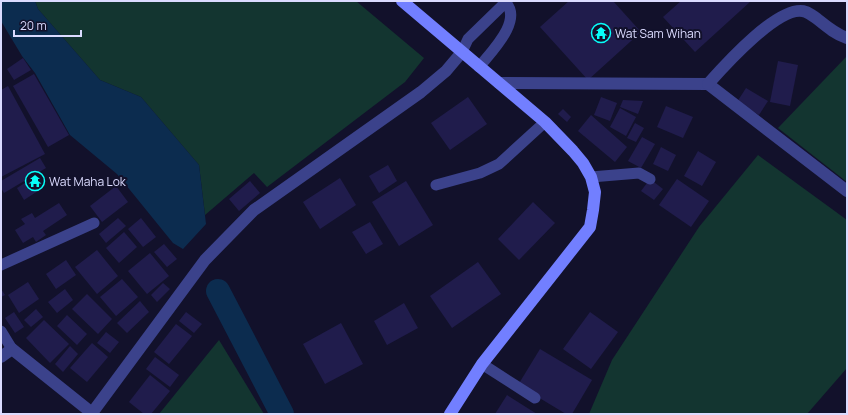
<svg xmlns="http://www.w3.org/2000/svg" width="848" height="415" font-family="Manrope,sans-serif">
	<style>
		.green { fill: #133530 }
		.water { fill: #0c2c4f }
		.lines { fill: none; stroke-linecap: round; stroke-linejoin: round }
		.canal { stroke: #0c2c4f; stroke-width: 24 }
		.building { fill: #201c4c }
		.lane { stroke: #3b428b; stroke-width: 11 }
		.street { stroke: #3b428b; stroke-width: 12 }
		.secondary { stroke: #727fff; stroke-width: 12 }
		.labels { text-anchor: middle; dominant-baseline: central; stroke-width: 4; stroke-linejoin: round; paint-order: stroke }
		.poi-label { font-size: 12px; fill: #dbdbff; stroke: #12112b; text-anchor: start }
	</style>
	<rect width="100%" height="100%" fill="#12112b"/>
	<g class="green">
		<path d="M35 1H356L424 58 405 82 267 187 254 173 205 215 199 165 141 97 100 80 38 9Z"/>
		<path d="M847 56V182L778 128Z"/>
		<path d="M758 155 847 220V368L807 414H589L612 360 699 227Z"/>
		<path d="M219 340 264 414H159Z"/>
	</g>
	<path class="water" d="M1 1H35L38 9 100 80 141 97 199 165 206 224 183 249 173 243 117 174 70 135 35 73 22 56 1 21Z"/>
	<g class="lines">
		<path class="canal" d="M218 291 282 414"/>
	</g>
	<g class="building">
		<path d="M569 1H613L641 32 588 80 540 27Z"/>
		<path d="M681 1H751L695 52 663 17Z"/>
		<path d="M23 58 31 70 14 80 7 69Z"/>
		<path d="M778 61 798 65 790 106 770 102Z"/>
		<path d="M34 74 69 135 48 147 13 86Z"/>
		<path d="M8 86 45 154 1 177V90Z"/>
		<path d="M746 88 768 101 759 115 737 102Z"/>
		<path d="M468 97 487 124 450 150 431 123Z"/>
		<path d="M601 97 617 103 610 121 594 115Z"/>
		<path d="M623 100 643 101 638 114 620 107Z"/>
		<path d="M666 106 693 117 683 138 657 127Z"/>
		<path d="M620 108 636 117 626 136 610 127Z"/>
		<path d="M563 109 571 117 567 122 558 114Z"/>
		<path d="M591 115 627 147 615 162 578 131Z"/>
		<path d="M635 123 644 128 636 142 627 138Z"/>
		<path d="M642 137 655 144 641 168 628 161Z"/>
		<path d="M661 147 676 155 668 171 653 164Z"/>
		<path d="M698 151 716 162 702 186 684 176Z"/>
		<path d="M40 158 46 168 4 193 1 188V181Z"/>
		<path d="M388 165 397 181 379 193 369 176Z"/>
		<path d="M34 177 41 189 24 200 17 188Z"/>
		<path d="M340 178 356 205 320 229 303 202Z"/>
		<path d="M650 179 663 189 654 200 641 191Z"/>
		<path d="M677 179 709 201 691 227 659 205Z"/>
		<path d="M250 181 260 193 239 211 229 199Z"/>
		<path d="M406 181 433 225 399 246 372 202Z"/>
		<path d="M116 186 128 202 102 222 90 206Z"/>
		<path d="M533 202 555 223 519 260 498 239Z"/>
		<path d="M59 203 67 215 43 231 46 235 36 242 33 237 23 243 15 230 25 224 21 219 32 213 35 218Z"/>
		<path d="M118 218 126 226 106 243 99 234Z"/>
		<path d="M141 218 156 237 143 247 128 229Z"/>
		<path d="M370 222 383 244 366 254 352 232Z"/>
		<path d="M124 232 137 247 119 263 106 248Z"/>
		<path d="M164 244 177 259 167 267 154 252Z"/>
		<path d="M97 250 118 276 97 294 75 267Z"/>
		<path d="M150 253 169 276 147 294 128 271Z"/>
		<path d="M66 260 76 275 56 289 46 274Z"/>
		<path d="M478 262 501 294 452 328 430 296Z"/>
		<path d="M122 279 138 297 116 316 100 297Z"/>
		<path d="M28 282 39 299 19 313 8 295Z"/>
		<path d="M163 283 170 289 157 302 151 295Z"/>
		<path d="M1 289 5 295 1 297Z"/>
		<path d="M65 289 73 300 57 313 48 302Z"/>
		<path d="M87 294 112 319 98 334 72 309Z"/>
		<path d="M140 301 149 312 127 333 117 323Z"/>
		<path d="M404 303 418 328 387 345 374 321Z"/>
		<path d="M36 309 43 317 31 327 24 320Z"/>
		<path d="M14 312 24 327 15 333 5 318Z"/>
		<path d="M186 312 202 324 194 333 179 321Z"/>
		<path d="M590 312 618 332 591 369 563 349Z"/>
		<path d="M67 315 87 334 77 345 57 326Z"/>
		<path d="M44 320 69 344 50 363 26 338Z"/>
		<path d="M341 323 363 364 325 384 303 344Z"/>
		<path d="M176 324 192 336 169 364 154 352Z"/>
		<path d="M106 332 119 342 110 353 97 343Z"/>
		<path d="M92 343 108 357 87 382 70 368Z"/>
		<path d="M70 346 78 354 63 372 55 364Z"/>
		<path d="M540 349 592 380 572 414H566L518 385Z"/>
		<path d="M155 357 179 375 170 387 146 369Z"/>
		<path d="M150 375 170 391 151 414H144L129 402Z"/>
		<path d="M507 395 537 414H495Z"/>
	</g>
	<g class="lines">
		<g class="lane">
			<path d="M462 52 468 39 507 1"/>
			<path d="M479 67C491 52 525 19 504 1"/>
			<path d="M591 177 639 173 650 179"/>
			<path d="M436 185 480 173 499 164 545 122"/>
			<path d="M1 265 94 223"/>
			<path d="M1 331 12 349"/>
			<path d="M482 364 535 398"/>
		</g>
		<g class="street">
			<path d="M499 83 708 84 847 191"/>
			<path d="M708 84C724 66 781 2 806 12 809 13 813 16 816 18 826 26 835 34 847 38"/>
			<path d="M1 357 12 349 92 413 205 260 254 210 421 92 446 71 462 52"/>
		</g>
		<path class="secondary" d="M402 1 545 122 573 151 583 163 591 177 595 192 593 210 590 227 482 364 450 414"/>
	</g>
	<defs>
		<symbol id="temple-ring" viewBox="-11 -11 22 22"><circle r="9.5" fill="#12112b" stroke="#07fffa" stroke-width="1.5"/><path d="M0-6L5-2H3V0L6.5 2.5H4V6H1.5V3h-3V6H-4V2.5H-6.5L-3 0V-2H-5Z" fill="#07fffa"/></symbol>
	</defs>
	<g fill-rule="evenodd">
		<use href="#temple-ring" x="590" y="22" width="22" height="22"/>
		<use href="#temple-ring" x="24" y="170" width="22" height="22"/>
	</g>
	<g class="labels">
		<g class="poi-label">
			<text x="615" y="33">Wat Sam Wihan</text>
			<text x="49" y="181">Wat Maha Lok</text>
		</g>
	</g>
	<rect width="848" height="415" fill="none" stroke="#dbdbff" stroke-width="4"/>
	<path d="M14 30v6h67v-6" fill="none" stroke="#dbdbff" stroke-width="2"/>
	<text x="20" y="30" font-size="12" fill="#dbdbff" stroke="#12112b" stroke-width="3" paint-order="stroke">20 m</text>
</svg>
